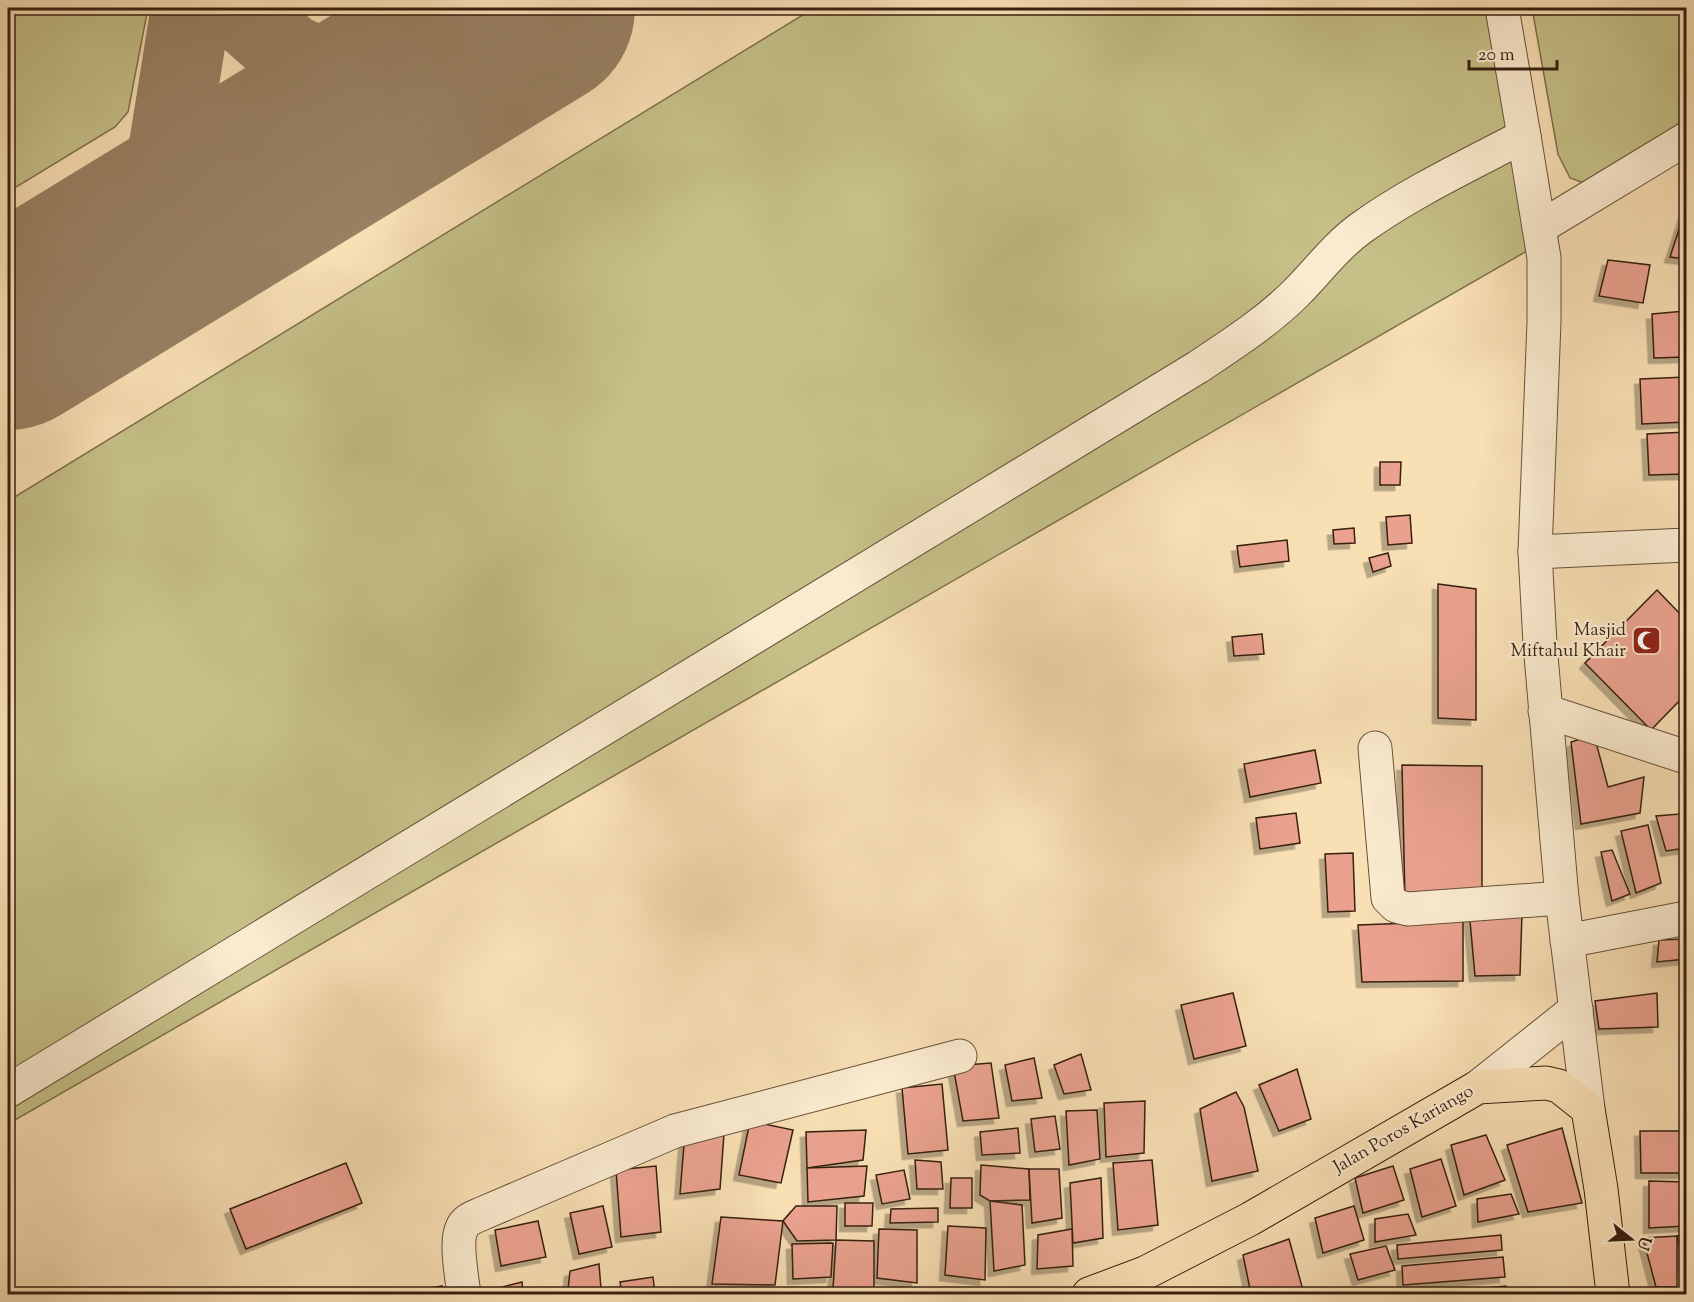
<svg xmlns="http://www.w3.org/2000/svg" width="1694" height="1302" font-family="'Sorts Mill Goudy',serif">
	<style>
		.green { fill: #c5c087; stroke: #7e704c; stroke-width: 1.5 }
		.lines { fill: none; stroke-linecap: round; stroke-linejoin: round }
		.taxiway { stroke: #988062; stroke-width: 80 }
		.runway { stroke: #988062; stroke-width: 200 }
		.building { fill: #eaa28f; stroke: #372010; stroke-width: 1.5; filter: url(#shadow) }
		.minor-casing { stroke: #675039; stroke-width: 35 }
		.major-casing { stroke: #372010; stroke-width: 35 }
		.minor { stroke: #faeace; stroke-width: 33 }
		.major { stroke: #f8dfb4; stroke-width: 33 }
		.labels { text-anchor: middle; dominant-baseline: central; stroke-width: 4.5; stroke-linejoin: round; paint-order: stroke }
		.poi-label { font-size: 18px; fill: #372010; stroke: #faeace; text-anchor: end }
		.street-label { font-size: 18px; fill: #372010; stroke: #faeace }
	</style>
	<defs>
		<filter id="shadow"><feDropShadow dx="-5.5" dy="5.5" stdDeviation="0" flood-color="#0004"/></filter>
	</defs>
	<rect width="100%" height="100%" fill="#f8dfb4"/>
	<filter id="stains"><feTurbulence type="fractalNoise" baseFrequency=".00333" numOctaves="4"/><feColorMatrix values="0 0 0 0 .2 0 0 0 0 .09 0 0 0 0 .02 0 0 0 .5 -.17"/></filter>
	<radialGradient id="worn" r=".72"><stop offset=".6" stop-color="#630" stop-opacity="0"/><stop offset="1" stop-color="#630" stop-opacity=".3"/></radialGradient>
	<g class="green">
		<path d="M8 8H148L128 112 115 127 8 192Z"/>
		<path d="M814 8H1515L1553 236 8 1124V501Z"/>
		<path d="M1532 8H1686V157L1584 183 1570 178 1558 154Z"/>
	</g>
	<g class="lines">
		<g class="taxiway">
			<path d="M238 8 241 11 290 54 343 78 397 92"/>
			<path d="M88 281 132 240 153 204 169 145 191 8"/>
		</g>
		<path class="runway" d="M8 330 535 8"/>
	</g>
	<g class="building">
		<path d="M1684 214 1686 215V259L1670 257Z"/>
		<path d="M1608 260 1650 265 1643 303 1599 296Z"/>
		<path d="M1685 311 1686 357 1654 358 1652 314Z"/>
		<path d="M1686 377V422L1642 424 1640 379Z"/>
		<path d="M1686 432V474L1649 475 1647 434Z"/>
		<path d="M1380 462H1401L1400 485H1380Z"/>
		<path d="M1410 515 1412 543 1388 545 1386 517Z"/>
		<path d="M1354 528 1355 543 1334 544 1333 530Z"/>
		<path d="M1287 540 1289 561 1240 567 1237 546Z"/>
		<path d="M1388 553 1391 566 1373 572 1369 558Z"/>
		<path d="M1438 584 1476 589V720L1438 718Z"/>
		<path d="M1657 590 1686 620V694L1651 730 1585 663Z"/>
		<path d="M1262 634 1264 654 1234 656 1232 637Z"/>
		<path d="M1594 735 1608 787 1644 777 1640 813 1581 824 1571 742Z"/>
		<path d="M1315 750 1321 783 1250 797 1244 764Z"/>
		<path d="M1402 765 1482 766V898L1405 899Z"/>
		<path d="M1296 813 1300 843 1260 849 1256 818Z"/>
		<path d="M1680 814 1686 839V848L1666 851 1656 816Z"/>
		<path d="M1648 825 1661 883 1636 893 1621 831Z"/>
		<path d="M1612 850 1630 894 1612 901 1601 852Z"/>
		<path d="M1353 853 1355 911 1328 912 1325 854Z"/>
		<path d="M1469 910 1522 913 1520 975 1475 976Z"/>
		<path d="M1463 921V981L1362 982 1358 925Z"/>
		<path d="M1686 939V959L1657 962 1659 940Z"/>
		<path d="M1233 993 1246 1046 1194 1059 1181 1005Z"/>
		<path d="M1657 993 1658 1027 1599 1029 1595 1001Z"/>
		<path d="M1081 1054 1091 1090 1064 1094 1054 1065Z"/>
		<path d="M1034 1058 1042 1098 1012 1101 1005 1065Z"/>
		<path d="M991 1063 999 1118 963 1121 953 1066Z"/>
		<path d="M1297 1069 1311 1119 1279 1131 1259 1085Z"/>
		<path d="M942 1084 948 1150 908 1154 902 1088Z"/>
		<path d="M1236 1092 1244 1107 1258 1171 1212 1181 1200 1109Z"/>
		<path d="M1145 1101 1144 1153 1106 1157 1104 1103Z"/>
		<path d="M1097 1110 1100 1159 1069 1165 1066 1111Z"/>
		<path d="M1055 1116 1060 1149 1035 1152 1031 1119Z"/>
		<path d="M750 1121 793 1130 781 1183 739 1175Z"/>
		<path d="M1018 1128 1020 1153 982 1155 980 1132Z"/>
		<path d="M1562 1128 1582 1203 1528 1212 1507 1145Z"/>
		<path d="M866 1130 863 1160 807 1168 806 1132Z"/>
		<path d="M1640 1131H1686V1173H1641Z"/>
		<path d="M685 1132 724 1134 720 1189 680 1194Z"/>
		<path d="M1486 1135 1505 1180 1464 1195 1451 1145Z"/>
		<path d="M1441 1159 1456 1206 1422 1217 1410 1169Z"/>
		<path d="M915 1160 941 1162 943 1189H917Z"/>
		<path d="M1152 1160 1158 1225 1118 1230 1113 1163Z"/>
		<path d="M346 1163 362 1203 246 1249 230 1209Z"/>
		<path d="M981 1165 1029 1169 1030 1200 990 1201 980 1195Z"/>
		<path d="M656 1166 661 1232 621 1237 616 1170Z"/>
		<path d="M867 1166 864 1196 808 1202 807 1168Z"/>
		<path d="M1393 1166 1404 1200 1363 1213 1355 1178Z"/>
		<path d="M1029 1169H1059L1062 1218 1032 1223Z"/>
		<path d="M904 1170 910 1199 882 1204 876 1175Z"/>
		<path d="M951 1178H972V1208H950Z"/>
		<path d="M1101 1178 1103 1238 1073 1243 1070 1183Z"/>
		<path d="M1649 1181 1686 1182V1226L1649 1228Z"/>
		<path d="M1511 1194 1519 1214 1478 1222 1477 1199Z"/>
		<path d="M990 1201 1022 1205 1025 1265 994 1271Z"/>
		<path d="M845 1203H873L872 1226H845Z"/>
		<path d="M603 1206 612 1247 579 1254 570 1213Z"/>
		<path d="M796 1206H837L836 1240 797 1241 783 1221Z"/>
		<path d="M1354 1206 1364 1240 1323 1253 1315 1218Z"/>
		<path d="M938 1208V1222L890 1223 891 1209Z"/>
		<path d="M1408 1214 1416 1235 1375 1242V1219Z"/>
		<path d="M721 1217 783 1221 775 1285 712 1284Z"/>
		<path d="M538 1221 546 1257 501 1266 495 1230Z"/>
		<path d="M948 1226 986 1228 985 1280 945 1275Z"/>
		<path d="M879 1229 917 1230V1283L877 1278Z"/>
		<path d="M1072 1229 1073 1266 1037 1269 1038 1235Z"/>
		<path d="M1501 1235 1502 1250 1398 1259 1397 1245Z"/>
		<path d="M1686 1235V1273L1677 1236Z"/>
		<path d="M1677 1236V1287H1656L1643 1238Z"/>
		<path d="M1289 1239 1304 1294H1251L1243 1255Z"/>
		<path d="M836 1240 874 1241V1293L833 1289Z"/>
		<path d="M833 1243 831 1277 793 1279 792 1244Z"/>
		<path d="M1386 1246 1395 1270 1358 1280 1350 1254Z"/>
		<path d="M1503 1257 1505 1277 1403 1285 1402 1266Z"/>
		<path d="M599 1264 601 1289 568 1290 570 1271Z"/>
		<path d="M653 1277 655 1294H622L620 1282Z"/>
		<path d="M522 1282 523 1294H493L494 1289Z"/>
		<path d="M442 1286V1294H399Z"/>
		<path d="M1506 1286 1507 1294H1424Z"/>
	</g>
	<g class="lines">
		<defs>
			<g id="minor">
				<path d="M1524 136 1544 258V322L1535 552 1540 644 1562 898 1588 1109"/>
				<path d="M1539 228 1686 139"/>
				<path d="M1535 552 1686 545"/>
				<path d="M1545 711 1686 757"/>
				<path d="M1375 748 1388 898 1396 906 1408 909 1562 898"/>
				<path d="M1567 941 1686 918"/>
				<path d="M1478 1087 1576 1009"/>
				<path d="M8 1091 1198 367C1232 344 1267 322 1296 293 1318 271 1335 247 1361 228 1411 192 1469 165 1524 136L1502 8"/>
				<path d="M464 1294C462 1279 455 1241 462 1228 465 1220 474 1217 481 1214L675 1131 960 1056"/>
			</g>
			<path id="major" d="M1089 1294 1145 1273 1250 1219 1478 1087 1546 1083 1559 1086 1588 1109 1601 1189 1613 1294"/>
		</defs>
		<use href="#minor" class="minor-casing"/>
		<use href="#major" class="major-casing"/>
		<use href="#minor" class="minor"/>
		<use href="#major" class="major"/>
	</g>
	<defs>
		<symbol id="mosque-square" viewBox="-11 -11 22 22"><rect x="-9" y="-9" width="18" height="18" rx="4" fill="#8f2418" stroke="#faeace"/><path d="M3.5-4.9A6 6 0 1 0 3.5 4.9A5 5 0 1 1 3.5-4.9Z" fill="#fff"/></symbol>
	</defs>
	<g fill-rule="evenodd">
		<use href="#mosque-square" x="1630" y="624" width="33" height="33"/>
	</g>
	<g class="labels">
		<g class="poi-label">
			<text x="1626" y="631">Masjid<tspan x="1626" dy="21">Miftahul Khair</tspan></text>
		</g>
		<g class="street-label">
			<text transform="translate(1404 1130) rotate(-30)">Jalan Poros Kariango</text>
		</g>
	</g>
	<rect width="1694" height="1302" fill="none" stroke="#f8dfb4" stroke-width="30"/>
	<rect x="9" y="9" width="1676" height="1284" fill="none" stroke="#372010" stroke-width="3"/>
	<rect x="15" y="15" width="1664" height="1272" fill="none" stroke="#372010" stroke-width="1.5"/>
	<g transform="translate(1631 1239) rotate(108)" stroke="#faeace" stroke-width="4.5" paint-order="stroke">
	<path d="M0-4.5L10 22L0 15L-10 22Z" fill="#372010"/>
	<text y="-9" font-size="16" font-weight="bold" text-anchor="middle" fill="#372010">U</text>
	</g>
	<path d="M1469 60v9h88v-9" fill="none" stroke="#372010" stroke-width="3"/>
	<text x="1478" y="60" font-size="18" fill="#372010" stroke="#faeace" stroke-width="4.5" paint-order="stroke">20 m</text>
	<rect width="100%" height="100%" filter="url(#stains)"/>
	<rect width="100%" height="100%" fill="url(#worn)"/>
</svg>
